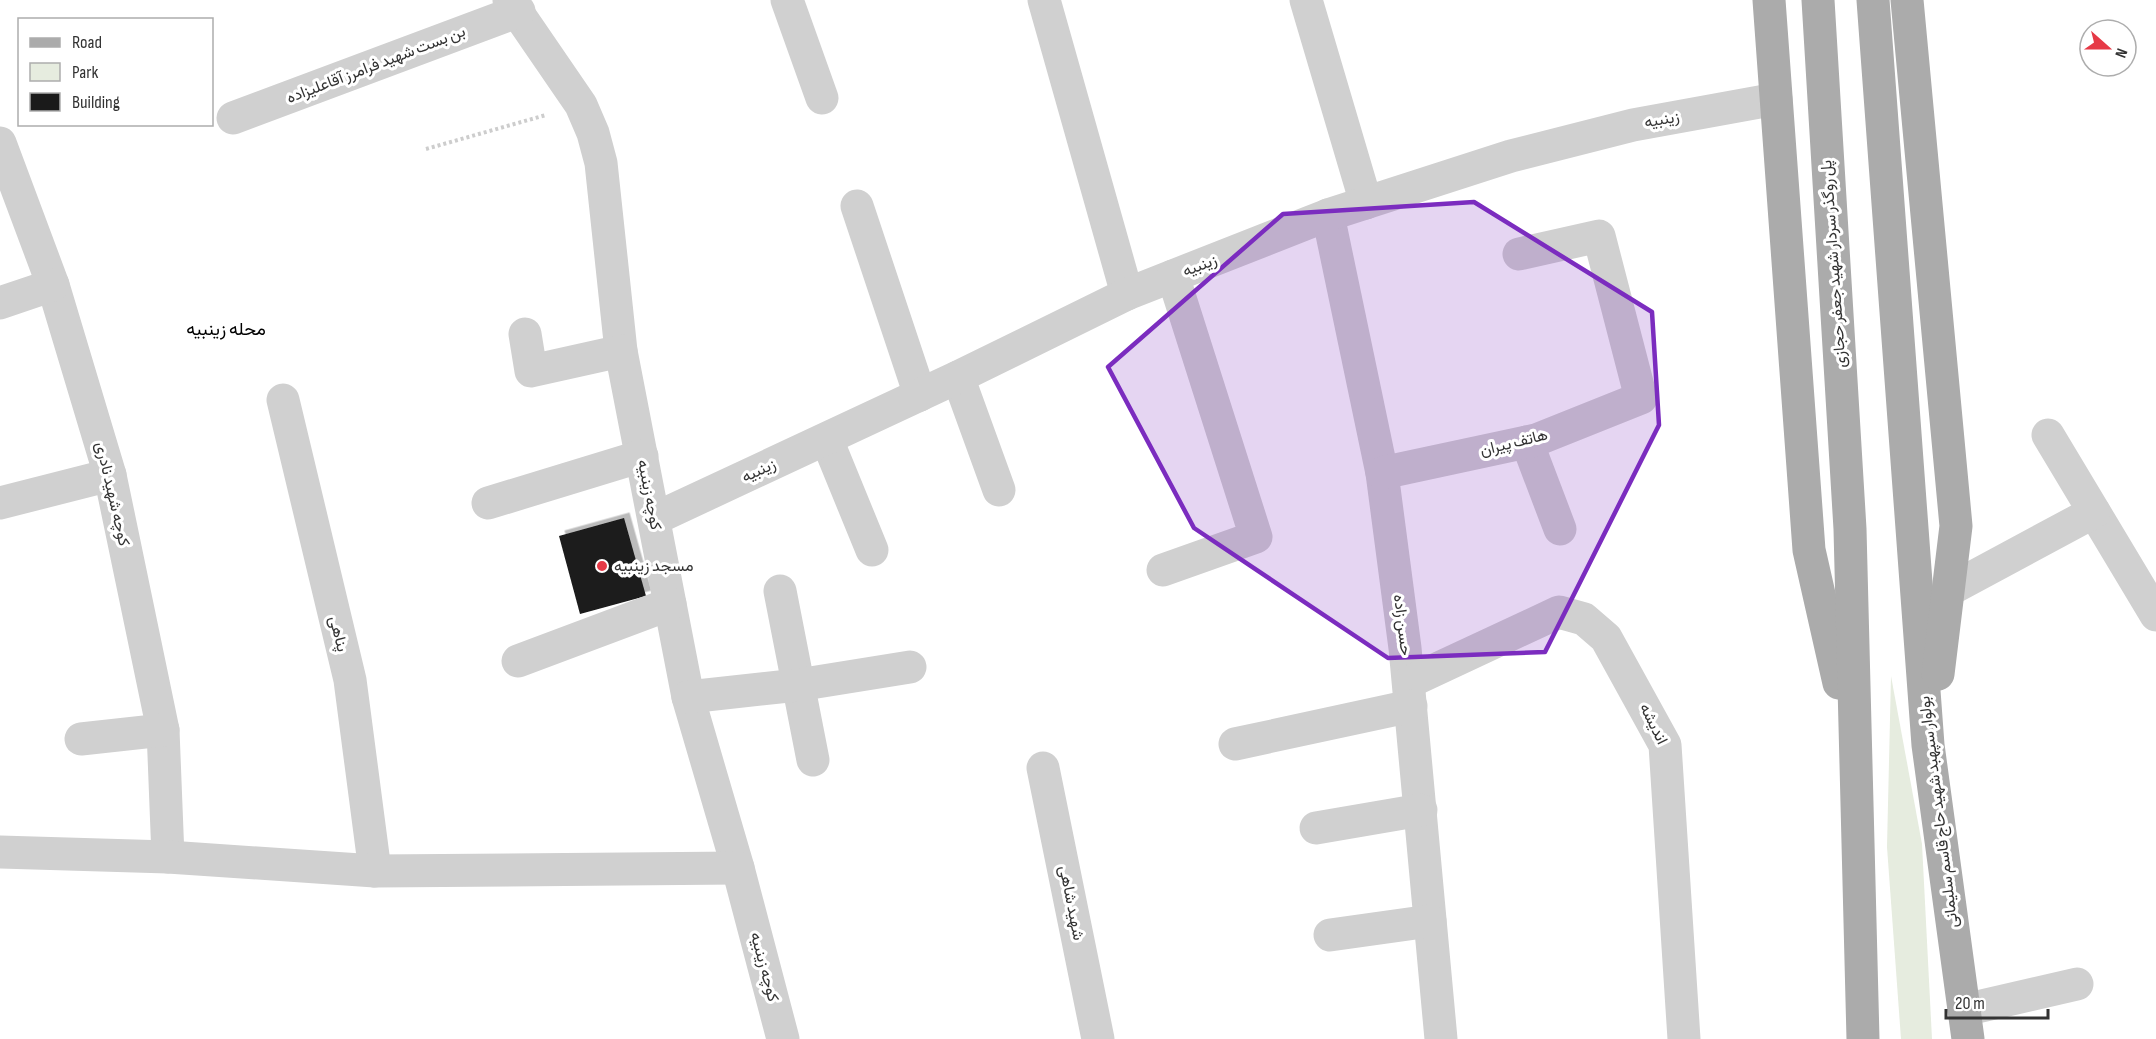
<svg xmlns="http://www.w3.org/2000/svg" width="2156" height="1039" font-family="'Sofia Sans Condensed',Vazirmatn,sans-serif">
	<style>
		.green { fill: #e6ecdf }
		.building { fill: #1a1a1a; filter: url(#shadow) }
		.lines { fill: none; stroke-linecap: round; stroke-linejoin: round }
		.path { stroke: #cdcdcd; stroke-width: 4; stroke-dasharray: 3 3; stroke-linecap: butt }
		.street { stroke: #d0d0d0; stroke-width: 33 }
		.primary { stroke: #ababab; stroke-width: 33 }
		.marked { fill: #7b2cbf; fill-opacity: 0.2; stroke: #7b2cbf; stroke-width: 4.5; stroke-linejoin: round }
		.poi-dot { fill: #e63946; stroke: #fff; stroke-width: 2 }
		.labels { text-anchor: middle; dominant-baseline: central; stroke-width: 6; stroke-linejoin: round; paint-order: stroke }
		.street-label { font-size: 16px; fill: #333; stroke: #fff }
		.poi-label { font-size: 16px; fill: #333; stroke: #fff; text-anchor: start }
		.neighbourhood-label { font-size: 18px; fill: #000; stroke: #fff }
	</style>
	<defs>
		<filter id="shadow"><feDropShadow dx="5.5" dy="-5.5" stdDeviation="0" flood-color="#0004"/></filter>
	</defs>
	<rect width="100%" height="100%" fill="#fff"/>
	<path class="green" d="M1891 676 1922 844 1932 1039H1901L1887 847Z"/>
	<path class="building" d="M624 518 646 596 580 614 559 536Z"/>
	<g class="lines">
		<path class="path" d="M426 149 546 115"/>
		<g class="street">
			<path d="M509 0 581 105 593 133 601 163 621 351 688 697 738 868 783 1039"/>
			<path d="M787 0 822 98"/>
			<path d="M1044 0 1127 294"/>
			<path d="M1306 0 1366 203"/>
			<path d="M233 118 519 11"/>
			<path d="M0 143 53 285 110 475 163 730 168 857"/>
			<path d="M857 206 920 395"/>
			<path d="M1328 215 1382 473 1405 648 1441 1039"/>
			<path d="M0 303 53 285"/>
			<path d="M525 334 531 371 621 351"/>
			<path d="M958 377 999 490"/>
			<path d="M283 400 350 680 375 871"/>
			<path d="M2048 435 2156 615"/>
			<path d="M827 440 872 550"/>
			<path d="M1527 442 1560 529"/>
			<path d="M1382 473 1536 440 1641 398 1599 236 1519 254"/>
			<path d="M0 503 110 475"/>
			<path d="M488 503 642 456"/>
			<path d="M654 519 958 377 1127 294 1328 215 1511 156 1633 125 1776 99"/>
			<path d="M1163 570 1256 537 1173 276"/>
			<path d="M1949 590 2094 512"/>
			<path d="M780 591 813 760"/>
			<path d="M518 661 670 604"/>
			<path d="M1409 682 1559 612 1584 619 1606 638 1665 745 1684 1039"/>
			<path d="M688 697 798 685 910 667"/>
			<path d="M81 739 163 730"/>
			<path d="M1235 744 1411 706"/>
			<path d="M1043 768 1098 1039"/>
			<path d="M1316 828 1421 810"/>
			<path d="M0 852 168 857 375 871 738 868"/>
			<path d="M1330 935 1430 921"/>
			<path d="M1964 1010 2077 984"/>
		</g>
		<g class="primary">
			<path d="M1769 0 1809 550 1839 683"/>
			<path d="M1818 0 1850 529 1863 1039"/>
			<path d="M1873 0 1928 745 1968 1039"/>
			<path d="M1907 0 1956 526 1938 674"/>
		</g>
	</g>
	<path class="marked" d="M1474 202 1652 312 1659 425 1545 652 1388 658 1194 528 1108 367 1283 214Z"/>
	<circle class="poi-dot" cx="602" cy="566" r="6"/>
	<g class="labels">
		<g class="street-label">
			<text transform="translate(376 65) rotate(-21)">بن بست شهید فرامرز آقاعلیزاده</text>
			<text transform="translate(1662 120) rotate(-10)">زینبیه</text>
			<text transform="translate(1834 264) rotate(-94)">پل روگذر سردار شهید جعفر حجازی</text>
			<text transform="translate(1200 266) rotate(-21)">زینبیه</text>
			<text transform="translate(1514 443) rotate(-14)">هاتف پیران</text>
			<text transform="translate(759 471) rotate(-25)">زینبیه</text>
			<text transform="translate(112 494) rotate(77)">کوچه شهید نادری</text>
			<text transform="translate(649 495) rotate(79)">کوچه زینبیه</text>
			<text transform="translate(1402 625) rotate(83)">حسن زاده</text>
			<text transform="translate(338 634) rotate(76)">پناهی</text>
			<text transform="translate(1653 724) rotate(64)">اندیشه</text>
			<text transform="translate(1939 812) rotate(-97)">بولوار سپهبد شهید حاج قاسم سلیمانی</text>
			<text transform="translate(1071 903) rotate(79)">شهید شاهی</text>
			<text transform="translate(764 967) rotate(75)">کوچه زینبیه</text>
		</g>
		<g class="poi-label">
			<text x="614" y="566">مسجد زینبیه</text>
		</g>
		<g class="neighbourhood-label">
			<text x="226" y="329">محله زینبیه</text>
		</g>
	</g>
	<rect x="18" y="18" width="195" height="108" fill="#ffffff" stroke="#adadad" stroke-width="1.5"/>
	<rect x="30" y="38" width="30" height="9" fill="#ababab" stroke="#adadad" stroke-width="1.5"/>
	<text x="72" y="48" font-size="18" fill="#333333">Road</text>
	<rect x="30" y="63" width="30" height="18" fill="#e6ecdf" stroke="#adadad" stroke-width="1.5"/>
	<text x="72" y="78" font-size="18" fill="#333333">Park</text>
	<rect x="30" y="93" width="30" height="18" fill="#1a1a1a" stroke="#adadad" stroke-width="1.5"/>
	<text x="72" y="108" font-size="18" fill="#333333">Building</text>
	<g transform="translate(2108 48) rotate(111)"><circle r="28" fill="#ffffff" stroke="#adadad" stroke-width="1.5"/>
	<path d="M0-4.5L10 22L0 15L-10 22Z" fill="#e63946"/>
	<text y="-9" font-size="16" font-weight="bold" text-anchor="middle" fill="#333333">N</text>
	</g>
	<path d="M1946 1009v9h102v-9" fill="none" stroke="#333333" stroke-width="3"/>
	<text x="1955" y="1009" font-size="18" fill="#333333" stroke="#ffffff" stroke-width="4.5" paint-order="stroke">20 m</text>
</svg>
